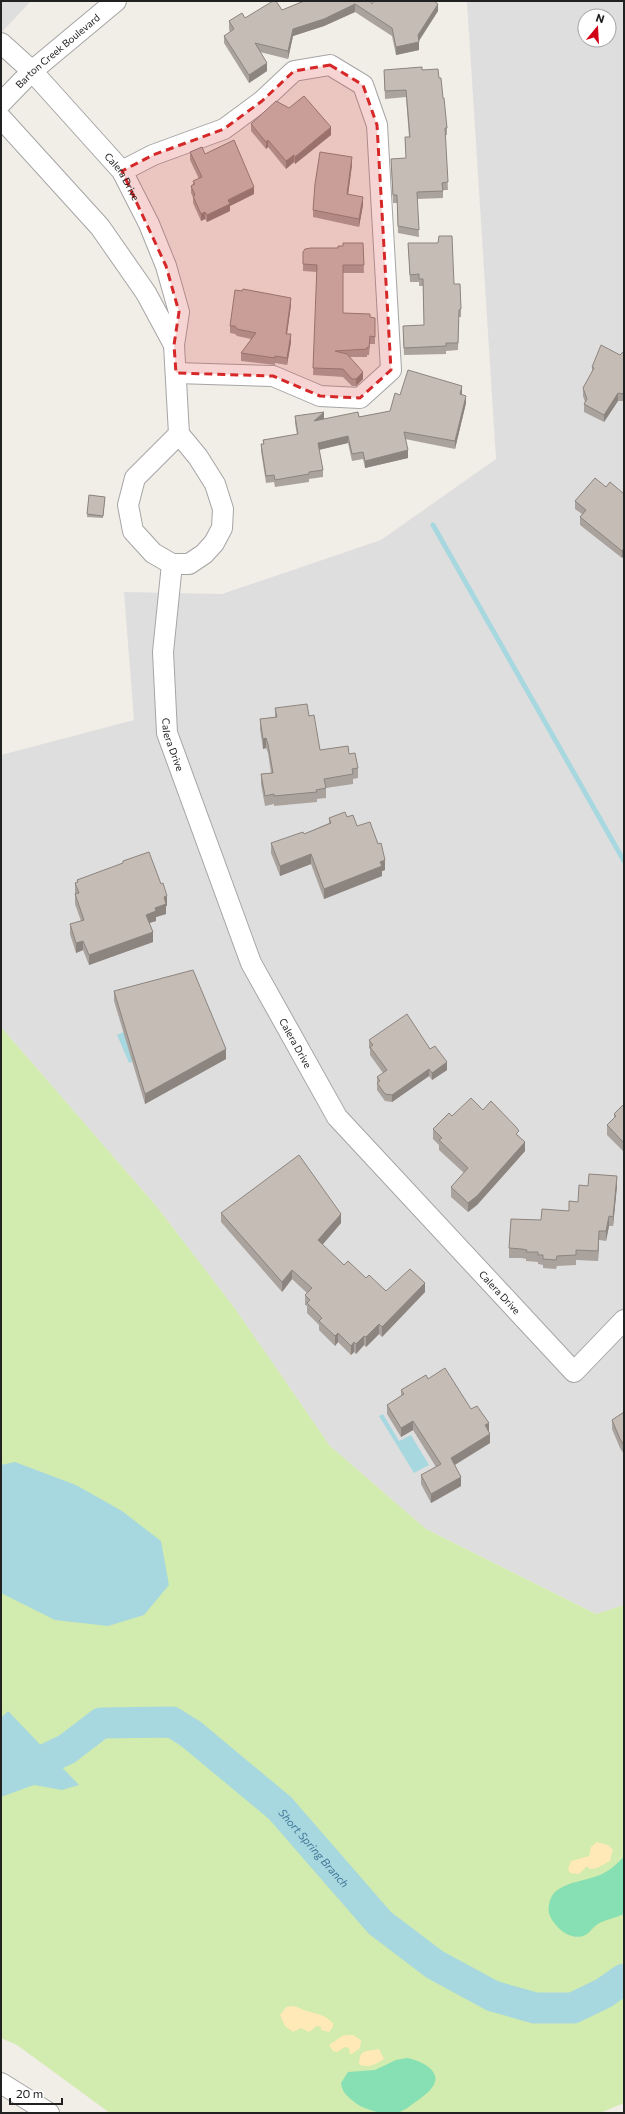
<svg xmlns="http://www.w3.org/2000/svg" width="625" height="2114" font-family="Commissioner,sans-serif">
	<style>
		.residential { fill: #dfdede; fill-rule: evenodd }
		.grass { fill: #d2ebae }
		.sand { fill: #ffe9b7 }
		.pitch { fill: #86e0b3 }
		.water { fill: #a8d8df }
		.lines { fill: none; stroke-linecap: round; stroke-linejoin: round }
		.stream { stroke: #a8d8df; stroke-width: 5 }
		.river { stroke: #a8d8df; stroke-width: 31 }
		.minor-casing { stroke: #a5a5a5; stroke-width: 22 }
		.minor { stroke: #fff; stroke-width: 20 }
		.wall { fill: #aaa29d }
		.shaded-wall { fill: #8b847f }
		.building { fill: #c6bcb6; stroke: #8b847f }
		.marked { fill: #d62828; fill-opacity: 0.2; stroke: #d62828; stroke-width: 3; stroke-dasharray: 8 5; stroke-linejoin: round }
		.labels { text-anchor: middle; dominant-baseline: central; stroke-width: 4; stroke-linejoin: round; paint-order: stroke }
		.street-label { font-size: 10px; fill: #212121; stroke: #fff }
		.water-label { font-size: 11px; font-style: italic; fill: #42789a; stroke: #fff }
	</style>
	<rect width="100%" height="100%" fill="#f1ede7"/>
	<g class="residential">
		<path d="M1 1H31L1 33Z"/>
		<path d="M467 1H624V1605L596 1614 426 1529 330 1446 236 1310 157 1207 1 1027V755L134 720 124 592 222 594 381 540 496 459ZM585 16H609V40H585Z"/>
	</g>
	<path class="grass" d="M1 1027 157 1207 236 1310 330 1446 426 1529 596 1614 624 1605V2103L600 2113H110L17 2045 1 2038Z"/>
	<g class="sand">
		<path d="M597 1842 608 1845 613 1850 610 1861 597 1868 590 1869 587 1866 579 1874 570 1873 568 1869 571 1861 589 1856 591 1847Z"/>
		<path d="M292 2006C299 2006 301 2010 307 2011 319 2015 322 2013 333 2023V2027L329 2032 321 2030V2027L317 2026 309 2032 301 2028 293 2032 285 2026 280 2015 286 2007Z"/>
		<path d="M347 2035H353L361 2040 360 2048 352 2054H350L349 2048 345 2047 337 2052 333 2051 329 2045 342 2036Z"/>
		<path d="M379 2049 384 2059C377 2064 367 2069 359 2064 360 2048 366 2052 379 2049Z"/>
	</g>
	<g class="pitch">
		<path d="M624 1857V1914C616 1918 606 1919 598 1924 594 1926 591 1931 587 1934 573 1943 556 1929 550 1916 547 1910 549 1899 554 1893 566 1881 588 1881 602 1874 611 1870 617 1863 624 1857Z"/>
		<path d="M407 2058C420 2060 446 2072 431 2089 428 2093 422 2097 417 2101 411 2105 403 2112 396 2113 383 2114 368 2111 357 2104 349 2098 342 2093 341 2083L348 2072 375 2070 396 2060Z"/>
	</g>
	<g class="water">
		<path d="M128 1030 136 1060 129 1063 117 1035Z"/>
		<path d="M383 1414 399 1441 411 1435 429 1465 414 1473 379 1416Z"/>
		<path d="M15 1462 76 1485 122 1511 161 1541 169 1585 144 1615 108 1626 55 1620 1 1593V1465Z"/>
		<path d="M8 1711 79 1785 62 1790 34 1785 1 1797V1718Z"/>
	</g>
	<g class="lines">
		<path class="stream" d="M433 525 624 861"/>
		<path class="river" id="s1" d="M1 1776 23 1770 67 1749 101 1723 172 1722 191 1734 280 1808 380 1923 434 1964 493 1996 535 2008H573L604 1993 624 1979"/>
		<defs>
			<g id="minor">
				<path id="s2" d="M1 43 32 71 122 171 149 224 166 266 179 312 174 345 179 434 198 457 215 484 223 509 222 528 214 543 204 554 189 564H172L153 553 133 531 128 505 135 478 179 434"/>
				<path id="s3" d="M1 103 32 71 116 1"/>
				<path d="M1 118 100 227 146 293 174 345"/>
				<path d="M122 171 153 155 224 129 262 101 294 71 330 65 363 85 377 125 391 370 360 398 320 396 273 376 176 373"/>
				<path id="s4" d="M172 564 163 652 167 733 251 963 337 1117 574 1372 624 1320"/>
				<path d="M1 2083 49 2113"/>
			</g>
		</defs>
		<use href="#minor" class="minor-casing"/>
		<use href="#minor" class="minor"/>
	</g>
	<g class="wall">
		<path d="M304 1 372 4 438 11 419 41V50L396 55 392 36 355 12 324 26 293 36 288 59 260 52 267 71 249 83 224 43V36L230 32 229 29V21L245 18 282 10Z"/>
		<path d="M384 70H422L443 98 447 128V135H445L448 190H443V198L417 199 419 237 398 233 397 203H393L391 159 406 158 405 137H409L406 97 385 99Z"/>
		<path d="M251 124 331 135 295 164 294 162 286 169 268 147 266 149 251 131Z"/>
		<path d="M190 152 205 154 254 194 230 206V211L207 222 205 219 201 221 193 203V197L191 193V186L193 184V181L199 179 190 160Z"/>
		<path d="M352 165 348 195 363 205 359 227 313 217V210Z"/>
		<path d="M363 243 364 273H343V313L370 317 375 325V344H370L369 355H367V357H350L363 379 356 386H352L343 377 313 375 317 272 303 271V252L338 248Z"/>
		<path d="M408 243 454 284 461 309V317H459L458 350 446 351V354L404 355 403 333 424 325 423 286H419V282H410Z"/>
		<path d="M291 305 287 334 291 342 287 365 275 363V365L241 361V353L251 339 237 336 235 334 230 333V326Z"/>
		<path d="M624 351V401H618L604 422 584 412V404L585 402 583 396V388L592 372V367L620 355Z"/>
		<path d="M462 393V394L466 403 455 449 405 439 408 458 365 468 363 459 352 461 348 443 319 450 323 470V477L309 479V482L275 487 274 482 266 483 261 451V444H263V440L297 435 295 423V416L324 419 359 417 390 411 400 395Z"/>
		<path d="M606 487 624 494 622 558 580 525V517L582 514 575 509V501Z"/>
		<path d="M89 495 105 497 103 518 87 517Z"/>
		<path d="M275 708 309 716 320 750 349 754 358 768V778L353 779V784L326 788V798L317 799V802L274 806V804L265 806 261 784V774L271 773 268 753 266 748 263 749 260 729V719L275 717Z"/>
		<path d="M347 817 357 826 385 870 382 871V876L324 899 311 864 280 876 271 853V843L304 834 329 823V818Z"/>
		<path d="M123 861 167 906H166V914L156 917V921L149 923 153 942 89 965 83 950 76 953 70 934V924L81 921 75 904V883H77V880L123 864Z"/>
		<path d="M114 991 226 1059 145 1104 114 1001Z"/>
		<path d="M369 1040 430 1049 447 1070 432 1080 429 1076 392 1102 385 1101 377 1090V1077L383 1073 370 1055V1049L369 1048Z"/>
		<path d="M624 1104V1152L607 1135V1125L614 1118V1114Z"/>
		<path d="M483 1110 519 1136 525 1151 477 1205 468 1212 451 1197V1187L464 1173 439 1150V1145L433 1139V1129L452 1116Z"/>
		<path d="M588 1186H617L613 1226H609L606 1241 599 1240 598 1261 576 1260V1265L557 1266 556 1269 543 1268V1265L538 1264V1262L526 1261V1259L522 1258H509V1248L541 1220 569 1211 578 1202Z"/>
		<path d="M221 1213 341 1223 322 1245 344 1265 366 1278 386 1291 425 1292 382 1337 379 1334 366 1347 364 1345 356 1354 354 1352 351 1355 338 1342 335 1346 319 1330V1325L307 1313V1306L305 1305V1295L307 1293 292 1279 282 1292 221 1222Z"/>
		<path d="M428 1379 471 1409 489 1431 490 1443 455 1465 461 1486 431 1503 421 1484V1475L436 1467 413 1430 401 1437 387 1414V1405L401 1396V1390Z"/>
		<path d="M624 1412V1454L620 1448 612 1429V1420Z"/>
	</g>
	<g class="shaded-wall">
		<path d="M355 4V12L324 26 293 36 288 59V51L293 29Z"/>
		<path d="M438 4V11L418 42H419V50L396 55V47L418 35Z"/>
		<path d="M267 63V71L249 83V75Z"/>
		<path d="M331 127V135L295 164V157Z"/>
		<path d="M268 140V147L266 149V142Z"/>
		<path d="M294 155V162L286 169V161Z"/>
		<path d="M352 157V165L347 202V194Z"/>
		<path d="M254 187V194L230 206V211L207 222V215L228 200Z"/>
		<path d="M363 197V205L359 227V219Z"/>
		<path d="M205 212V219L201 221V214Z"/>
		<path d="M291 298V305L286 341V334Z"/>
		<path d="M291 334V342L287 365V358Z"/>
		<path d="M363 372V379L356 386V379Z"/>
		<path d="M462 386V393L460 401V394Z"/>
		<path d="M618 393V401L604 422V415Z"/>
		<path d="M466 396V403L455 449V441Z"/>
		<path d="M324 412V419L314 421Z"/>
		<path d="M348 436V443L318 450V443Z"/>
		<path d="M408 450V458L365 468V461Z"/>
		<path d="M624 548V556L622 558V551Z"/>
		<path d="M266 738V748L263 749V739Z"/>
		<path d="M311 854V864L280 876V866Z"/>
		<path d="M385 860V870L382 871V876L324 899V889L380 862Z"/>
		<path d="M167 896V906H166V914L156 917V921L146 924V915L164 897Z"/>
		<path d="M153 932V942L89 965V955Z"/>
		<path d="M83 941V950L76 953V943Z"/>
		<path d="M226 1049V1059L145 1104V1094Z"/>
		<path d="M447 1062V1070L432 1080V1073Z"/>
		<path d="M429 1069V1076L392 1102V1095Z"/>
		<path d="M525 1142V1151L477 1205 468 1212V1203Z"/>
		<path d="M617 1176V1186L613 1226V1217Z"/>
		<path d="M341 1214V1223L318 1250V1240Z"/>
		<path d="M609 1216V1226L606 1241V1231Z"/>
		<path d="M599 1231V1240L598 1261V1251Z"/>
		<path d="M292 1270V1279L282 1292V1282Z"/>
		<path d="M425 1283V1292L382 1337V1327Z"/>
		<path d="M379 1324V1334L366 1347V1337Z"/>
		<path d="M338 1333V1342L335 1346V1336Z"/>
		<path d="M364 1336V1345L356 1354V1344Z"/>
		<path d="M354 1342V1352L351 1355V1346Z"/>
		<path d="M413 1421V1430L401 1437V1428Z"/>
		<path d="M489 1423V1432L485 1425Z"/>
		<path d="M490 1434V1443L451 1467V1458Z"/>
		<path d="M461 1477V1486L431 1503V1494Z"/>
	</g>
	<g class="building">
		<path d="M273 1H276L282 10 304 1H370L372 4 374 1H434L438 4 418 35 419 42 396 47 392 28 355 4 324 19 293 29 288 51 255 43 267 63 249 75 224 36 234 29 229 21 242 13 245 18Z"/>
		<path d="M422 67V70L438 69 439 78H441L443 98H444L447 128H445L448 182 442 183 443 191 417 192 419 230 398 226 397 195H393L391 159 406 158 405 137H410L406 90 385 91 384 70Z"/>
		<path d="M304 96 331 127 295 157 294 155 286 161 268 140 266 142 251 124 276 101 289 108Z"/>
		<path d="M234 140 254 187 228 200 230 204 207 215 205 212 201 214 193 196 195 195 191 186 195 184 193 181 202 177 190 152 202 147 205 154Z"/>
		<path d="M320 152 352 157 347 194 363 197 359 219 313 210 315 184Z"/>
		<path d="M439 236H452L454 284H460L461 309 459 310 458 343H446V346L404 348 403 326 424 325 423 279H419V274L410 275 408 243H438Z"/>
		<path d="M343 243H363L364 265H343V313L370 314V317L375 318V337L370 336 369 348 367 347V349L335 351 347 354 363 372 356 379H352L343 369 313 368 317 265 303 264V252L305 249 311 248H338V246H343Z"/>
		<path d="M243 289 291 298 286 334H291L287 358 275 356V358L241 353 256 333 237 329 235 326H230L235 290 242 291Z"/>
		<path d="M601 345 620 355 624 351V394L618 393 604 415 584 404 587 399 583 388 594 368 592 367Z"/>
		<path d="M408 370 462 386 460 394 466 396 455 441 404 432 408 450 365 461 363 452 352 454 348 436 318 443 323 470 309 472V474L275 480 274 475 266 476 261 444H264L263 440 298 434 295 416 324 412 314 421 358 412 359 417 390 411 395 393 400 395Z"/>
		<path d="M595 478 606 487 610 482 624 494V548L622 551 580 517 586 510 575 501Z"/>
		<path d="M89 495 105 497 103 516 87 514Z"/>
		<path d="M307 704 309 716 314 715 320 750 348 746 349 754 355 753 358 768 352 769 353 774 324 779 326 788 316 790 317 792 274 796V794L265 796 261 774 273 773 268 744 266 738 263 739 260 719 277 717 275 708Z"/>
		<path d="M345 812 347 817 353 815 357 826 370 822 378 844 381 843 385 860 380 862 382 866 324 889 311 854 280 866 271 843 303 832 304 834 331 823 329 818Z"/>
		<path d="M149 852 161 884 163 883 167 896 164 897 166 904 155 908 156 911 146 915 153 932 89 955 83 941 76 943 70 924 84 920 75 894 79 893 75 883 78 882 77 880 123 863V861Z"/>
		<path d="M193 970 226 1049 145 1094 114 991Z"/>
		<path d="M407 1014 430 1049 435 1046 447 1062 432 1073 429 1069 392 1095 385 1094 377 1083 380 1081 377 1077 387 1070 370 1047 373 1045 369 1040Z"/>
		<path d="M471 1098 483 1110 491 1101 516 1127 519 1131 516 1134 525 1142 477 1196 468 1203 451 1187 468 1168 439 1140 442 1138 433 1129 449 1113 452 1116Z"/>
		<path d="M624 1104V1143L607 1125 616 1116 614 1114Z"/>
		<path d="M299 1155 341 1214 318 1240 344 1265 348 1261 366 1278 369 1275 386 1291 410 1269 425 1283 382 1327 379 1324 366 1337 364 1336 356 1344 354 1342 351 1346 338 1333 335 1336 319 1321 322 1318 307 1303 310 1300 305 1295 312 1288 292 1270 282 1282 221 1213Z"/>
		<path d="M589 1174 617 1176 613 1217 609 1216 606 1231H599L598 1251 576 1250V1255L557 1256 556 1260 543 1259V1255H538V1252H526L527 1250 522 1249 509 1248 511 1219 541 1220 542 1209 569 1211V1201L578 1202 579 1185 588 1186Z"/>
		<path d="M445 1368 471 1409 477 1406 489 1423 485 1425 490 1434 451 1458 461 1477 431 1494 421 1475 441 1464 413 1421 401 1428 387 1405 404 1394 401 1390 426 1375 428 1379Z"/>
		<path d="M624 1412V1445L620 1439 612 1420Z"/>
	</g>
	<path class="marked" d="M330 65 363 85 377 125 391 370 360 398 320 396 273 376 176 373 174 345 179 312 166 266 122 171 153 155 224 129 262 101 294 71Z"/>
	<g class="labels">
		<g class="street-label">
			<text stroke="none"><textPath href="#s3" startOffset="77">Barton Creek Boulevard</textPath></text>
			<text stroke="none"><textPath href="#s2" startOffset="181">Calera Drive</textPath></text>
			<text stroke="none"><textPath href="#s4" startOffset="182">Calera Drive</textPath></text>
			<text stroke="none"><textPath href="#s4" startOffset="506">Calera Drive</textPath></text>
			<text stroke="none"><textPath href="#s4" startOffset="830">Calera Drive</textPath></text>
		</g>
		<g class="water-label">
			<text stroke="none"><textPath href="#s1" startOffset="376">Short Spring Branch</textPath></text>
		</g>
	</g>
	<rect width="625" height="2114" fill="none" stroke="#212121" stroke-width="4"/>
	<g transform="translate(597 28) rotate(18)"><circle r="19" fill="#ffffff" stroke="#a6a6a6"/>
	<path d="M0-3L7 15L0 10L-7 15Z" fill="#d10017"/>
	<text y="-6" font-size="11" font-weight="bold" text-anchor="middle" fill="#212121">N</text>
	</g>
	<path d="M10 2098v6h52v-6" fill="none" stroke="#212121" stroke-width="2"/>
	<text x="16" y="2098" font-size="12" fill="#212121" stroke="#ffffff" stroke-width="3" paint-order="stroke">20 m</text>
</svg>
